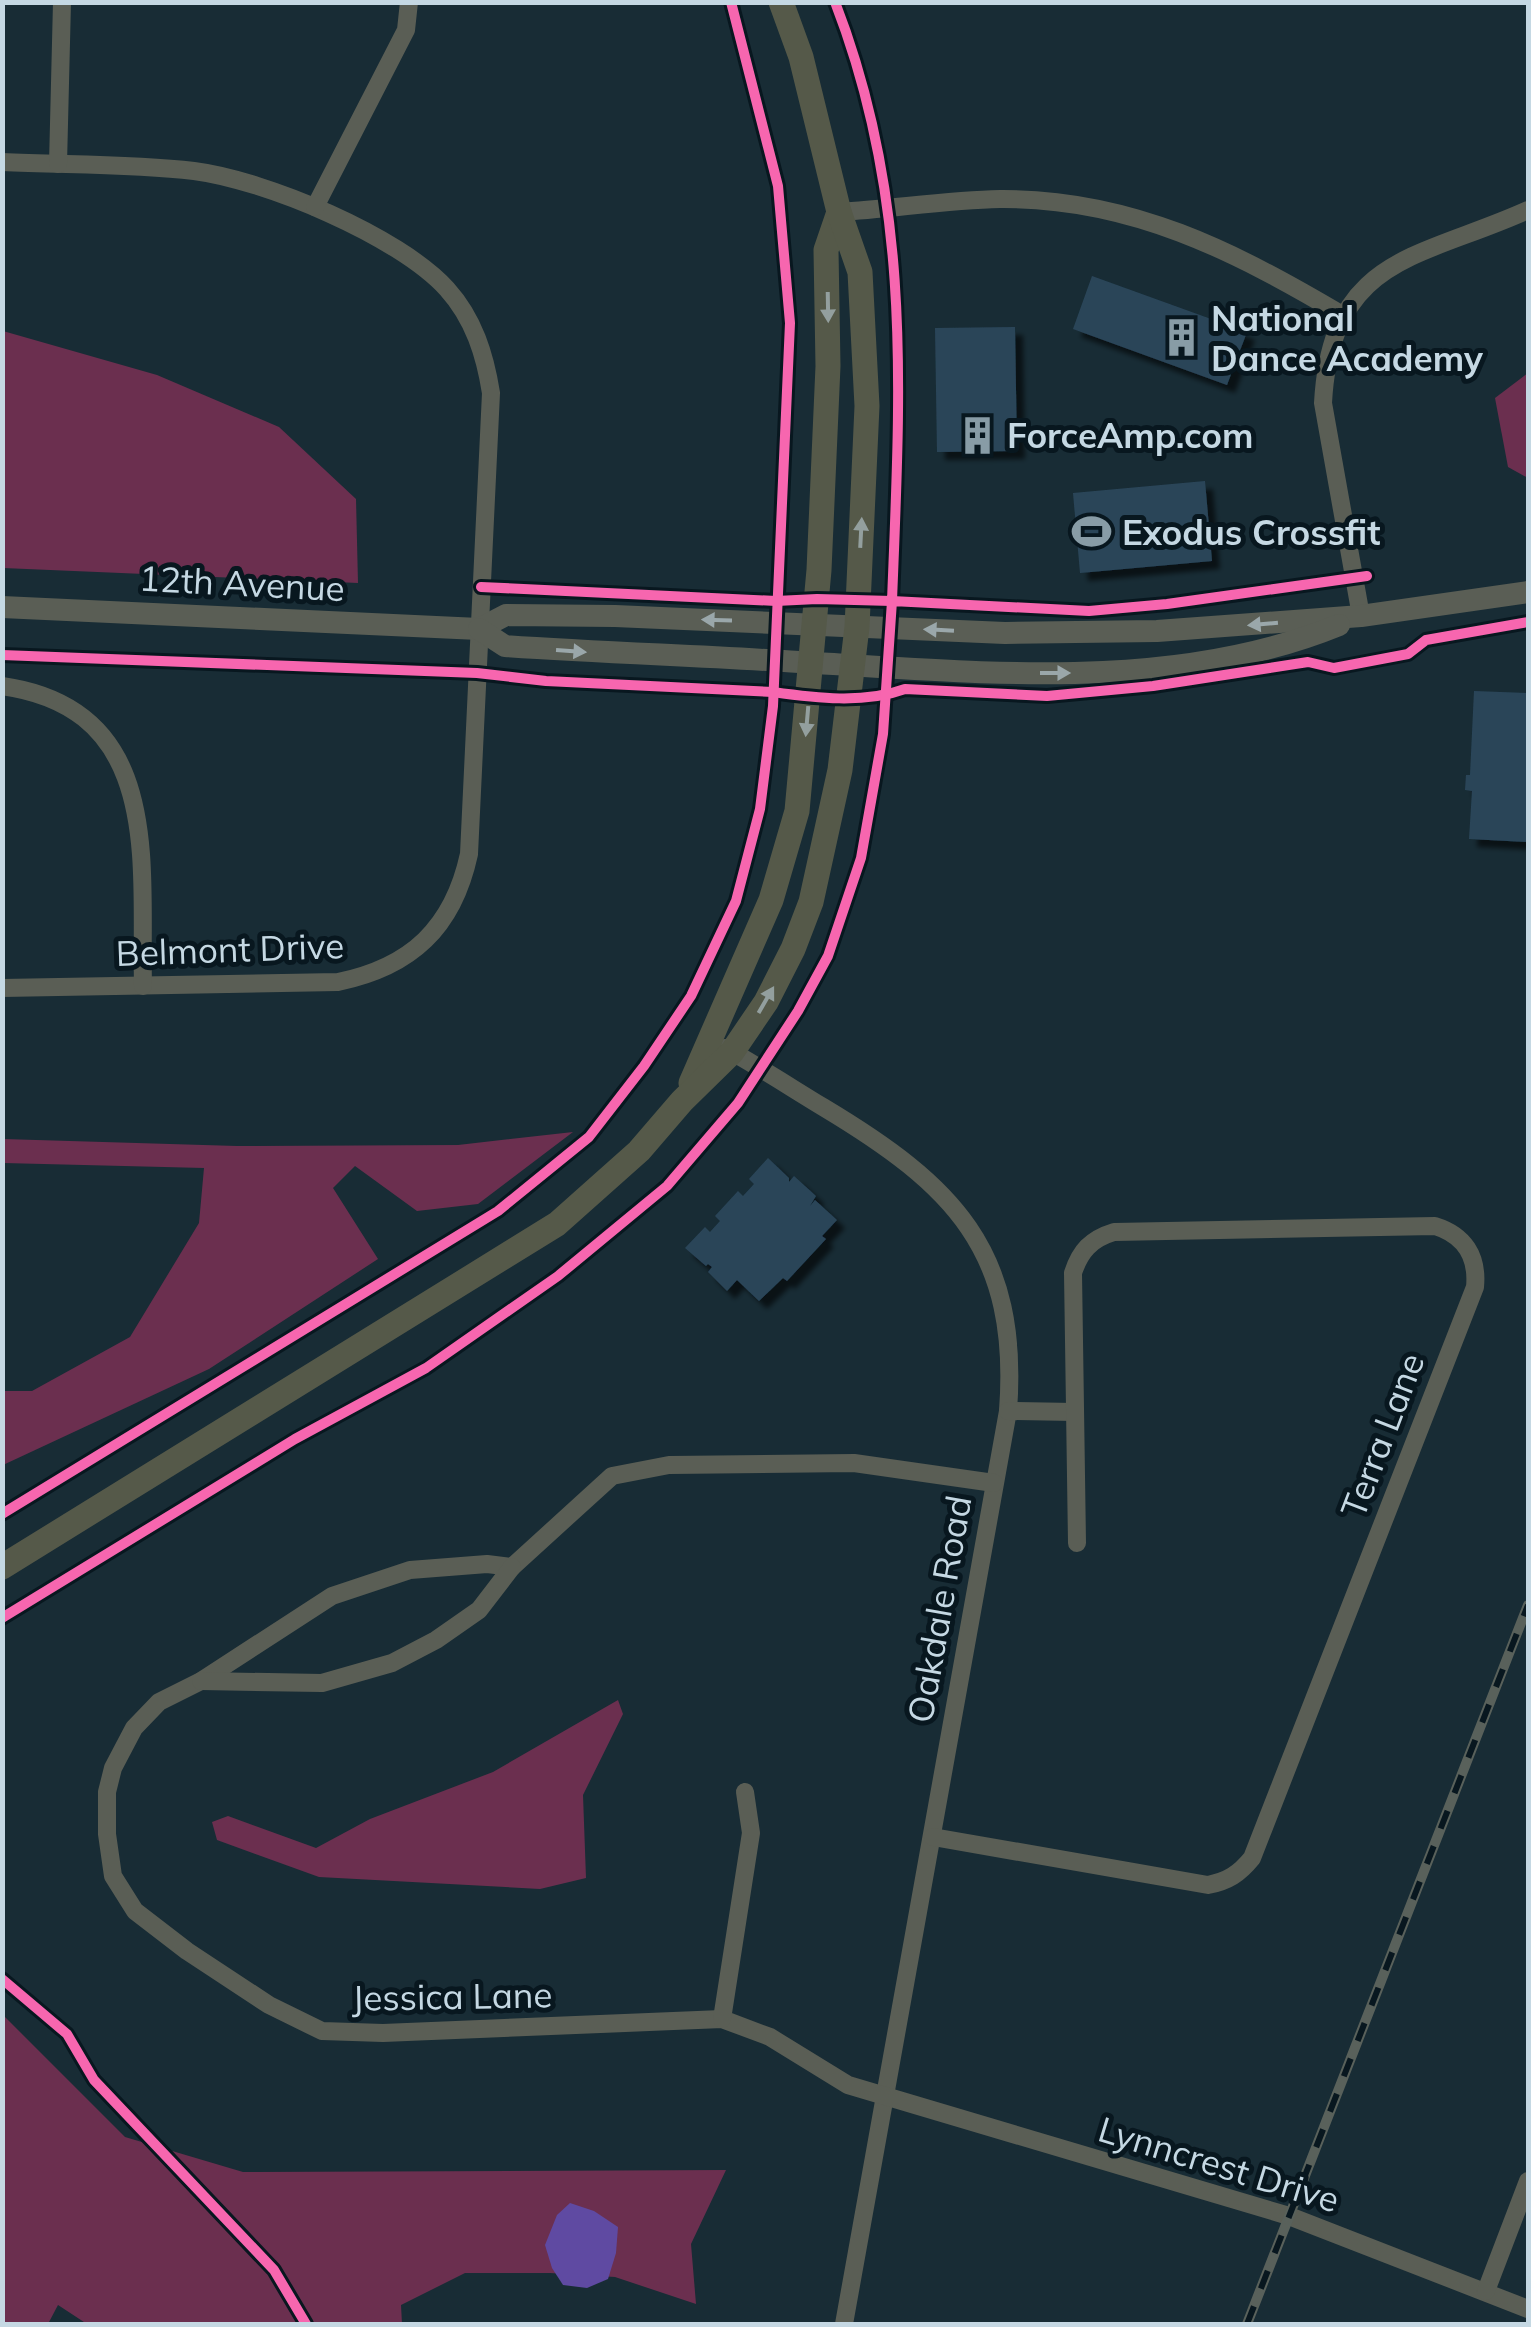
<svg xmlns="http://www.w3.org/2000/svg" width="1531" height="2327" font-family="Mulish,sans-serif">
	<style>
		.green { fill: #6b2f4f }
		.water { fill: #5f4aa2 }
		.building { fill: #2a4559; filter: url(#shadow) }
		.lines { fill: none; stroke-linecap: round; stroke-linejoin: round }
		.minor { stroke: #5a5e55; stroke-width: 18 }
		.tertiary { stroke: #5a5e55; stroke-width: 22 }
		.secondary { stroke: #555949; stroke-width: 25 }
		.rail-casing { stroke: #59615b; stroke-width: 10 }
		.rail { stroke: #08171f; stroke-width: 6; stroke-dasharray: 19; stroke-linecap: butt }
		.cycleway-casing { stroke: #08171f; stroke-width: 16 }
		.cycleway { stroke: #f766af; stroke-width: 10 }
		.oneway { fill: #939f9e }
		.oneway2 { fill: #9aa7aa }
		.labels { text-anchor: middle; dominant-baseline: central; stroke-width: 10; stroke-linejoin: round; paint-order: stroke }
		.poi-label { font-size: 35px; font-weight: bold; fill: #c5d8e3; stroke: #08171f; text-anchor: start }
		.street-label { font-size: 35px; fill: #c5d8e3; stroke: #08171f }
	</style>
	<defs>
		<filter id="shadow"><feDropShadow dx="8" dy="8" stdDeviation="2.5" flood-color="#0009"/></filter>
	</defs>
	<rect width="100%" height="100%" fill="#182c35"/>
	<g class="green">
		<path d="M3 331 157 375 279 427 356 499 358 583 3 568Z"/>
		<path d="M1528 373V478L1508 467 1495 398Z"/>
		<path d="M573 1132 478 1204 417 1211 355 1166 333 1188 378 1259 209 1369 3 1465V1391H32L130 1337 199 1223 204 1168 3 1163V1139L237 1146 458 1145Z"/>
		<path d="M618 1700 623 1714 583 1795 586 1878 540 1889 319 1877 217 1840 212 1822 228 1816 316 1848 370 1819 493 1772Z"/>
		<path d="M2 2014 125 2137 243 2172 726 2170 691 2244 696 2304 615 2277 550 2273H465L401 2305 402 2324H87L58 2305 48 2324H3Z"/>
	</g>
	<path class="water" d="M570 2203 594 2211 618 2227 616 2253 608 2279 587 2288 563 2285 552 2268 545 2245 557 2215Z"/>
	<g class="building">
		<path d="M1092 276 1247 332 1227 385 1073 329Z"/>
		<path d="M1015 327 1017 451 937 452 935 328Z"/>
		<path d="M1205 481 1212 561 1080 573 1073 493Z"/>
		<path d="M1474 691 1528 693V842L1469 839 1472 791 1465 790 1466 775H1470Z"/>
		<path d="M768 1158 789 1178V1182L794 1176 816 1196 810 1206 815 1200 837 1220 822 1236 826 1239 787 1281 783 1278 759 1301 737 1280 727 1291 708 1272 712 1267 708 1264 706 1266 685 1248 705 1227 710 1232 720 1221 715 1216 738 1191 743 1196 754 1184 749 1179Z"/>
	</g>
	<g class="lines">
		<g class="minor">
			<path d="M2 162C66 165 131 164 194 171 265 180 399 236 447 289 474 319 485 355 491 393L469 854C453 928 411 967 338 982L2 988"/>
			<path d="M58 164 62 2"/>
			<path d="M315 207 406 30 409 2"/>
			<path d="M839 212C892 209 946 200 1000 199 1131 198 1234 251 1344 316"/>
			<path d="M1361 616 1323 403C1331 255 1420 259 1528 210"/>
			<path d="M2 686C165 709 140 864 143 986"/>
			<path d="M725 1048C758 1066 790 1087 823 1107 953 1185 1020 1250 1008 1411L844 2324"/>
			<path d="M1008 1411 1075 1412"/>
			<path d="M994 1483 854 1463 669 1465 612 1476 512 1567 487 1564 410 1570 332 1596 201 1681 159 1702 134 1728 113 1768 107 1792V1834L113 1876 135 1911 187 1951 269 2005 322 2031 383 2033 722 2019 770 2037 848 2085 1289 2216 1528 2309"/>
			<path d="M201 1681 322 1683 392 1663 436 1640 479 1610 512 1567"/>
			<path d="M933 1837 1208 1885C1228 1881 1239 1874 1252 1858L1475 1287C1478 1256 1464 1235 1435 1226L1114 1232C1091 1239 1080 1251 1073 1273L1077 1543"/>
			<path d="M722 2019 751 1833 745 1792"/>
			<path d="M1486 2291 1528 2181"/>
		</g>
		<g class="tertiary">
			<path d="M2 607 479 629 506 615 615 616 1005 633 1157 631 1361 616 1528 592"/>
			<path d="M479 629 505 646C608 653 711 656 815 663 987 673 1175 692 1339 625"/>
		</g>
		<g class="secondary">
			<path d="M691 1083 771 900 797 811 819 570 828 366 826 250 839 212"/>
			<path d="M2 1567 557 1224 639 1151 682 1101 732 1052 766 1002 793 949 811 902 840 770 857 627 867 406 860 272 839 212 801 57 781 2"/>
		</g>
		<defs>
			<path id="rail" d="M1247 2324 1528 1605"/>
		</defs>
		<use href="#rail" class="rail-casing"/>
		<use href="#rail" class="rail"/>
		<defs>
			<g id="cycleway">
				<path d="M481 587 776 601 817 599 892 601C900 391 913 203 835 2"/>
				<path d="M2 655 477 673 546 681 773 692C815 698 864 704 905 689L1047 696 1153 686 1308 662 1334 668 1408 654 1426 640 1528 622"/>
				<path d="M2 1514 498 1211 589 1137 644 1066 691 996 736 901 760 809 773 706 790 323 778 186 731 2"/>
				<path d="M2 1618 295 1439 426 1368 558 1276 667 1186 738 1103 798 1011 828 956 861 858 883 734 892 601 1089 611 1167 604 1367 576"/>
				<path d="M2 1979 67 2034 94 2080 274 2270 306 2324"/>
			</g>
		</defs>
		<use href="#cycleway" class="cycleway-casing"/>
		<use href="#cycleway" class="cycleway"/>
	</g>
	<defs><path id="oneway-solid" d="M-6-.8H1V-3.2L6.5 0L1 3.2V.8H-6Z" transform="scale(2.5)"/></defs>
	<g class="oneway">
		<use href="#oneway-solid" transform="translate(828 307) rotate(89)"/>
		<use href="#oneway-solid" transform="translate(861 533) rotate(-87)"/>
		<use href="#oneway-solid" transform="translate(807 721) rotate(95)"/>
		<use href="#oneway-solid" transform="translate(766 1000) rotate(-60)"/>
	</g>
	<g class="oneway2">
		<use href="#oneway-solid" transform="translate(717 620) rotate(-178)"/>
		<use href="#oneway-solid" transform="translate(1263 624) rotate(175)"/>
		<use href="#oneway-solid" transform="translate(939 630) rotate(-177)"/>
		<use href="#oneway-solid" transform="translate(571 651) rotate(4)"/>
		<use href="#oneway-solid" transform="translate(1055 673)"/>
	</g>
	<defs>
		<symbol id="building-bare" viewBox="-9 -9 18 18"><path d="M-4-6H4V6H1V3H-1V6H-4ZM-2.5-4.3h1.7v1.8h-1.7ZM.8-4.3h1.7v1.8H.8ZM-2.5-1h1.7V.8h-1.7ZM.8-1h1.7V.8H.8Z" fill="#889ca6" stroke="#08171f" stroke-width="2.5" paint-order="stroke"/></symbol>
		<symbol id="stadium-bare" viewBox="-9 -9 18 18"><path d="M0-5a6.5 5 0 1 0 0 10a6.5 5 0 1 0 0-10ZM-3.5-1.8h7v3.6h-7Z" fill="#889ca6" stroke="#08171f" stroke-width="2.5" paint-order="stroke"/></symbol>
	</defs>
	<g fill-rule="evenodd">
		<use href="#building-bare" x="1154" y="310" width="55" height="55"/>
		<use href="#building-bare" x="950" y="408" width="55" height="55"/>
		<use href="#stadium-bare" x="1064" y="504" width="55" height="55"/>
	</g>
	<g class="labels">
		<g class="poi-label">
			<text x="1211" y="318">National<tspan x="1211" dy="40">Dance Academy</tspan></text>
			<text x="1007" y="435">ForceAmp.com</text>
			<text x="1122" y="532">Exodus Crossfit</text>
		</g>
		<g class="street-label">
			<text transform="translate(242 583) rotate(3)">12th Avenue</text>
			<text transform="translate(230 949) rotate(-2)">Belmont Drive</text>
			<text transform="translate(1382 1435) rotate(-69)">Terra Lane</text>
			<text transform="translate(939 1609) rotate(-80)">Oakdale Road</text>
			<text transform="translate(452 1996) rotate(-1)">Jessica Lane</text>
			<text transform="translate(1219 2164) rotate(17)">Lynncrest Drive</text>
		</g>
	</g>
	<rect width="1531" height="2327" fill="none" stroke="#c5d8e3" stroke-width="10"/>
</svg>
